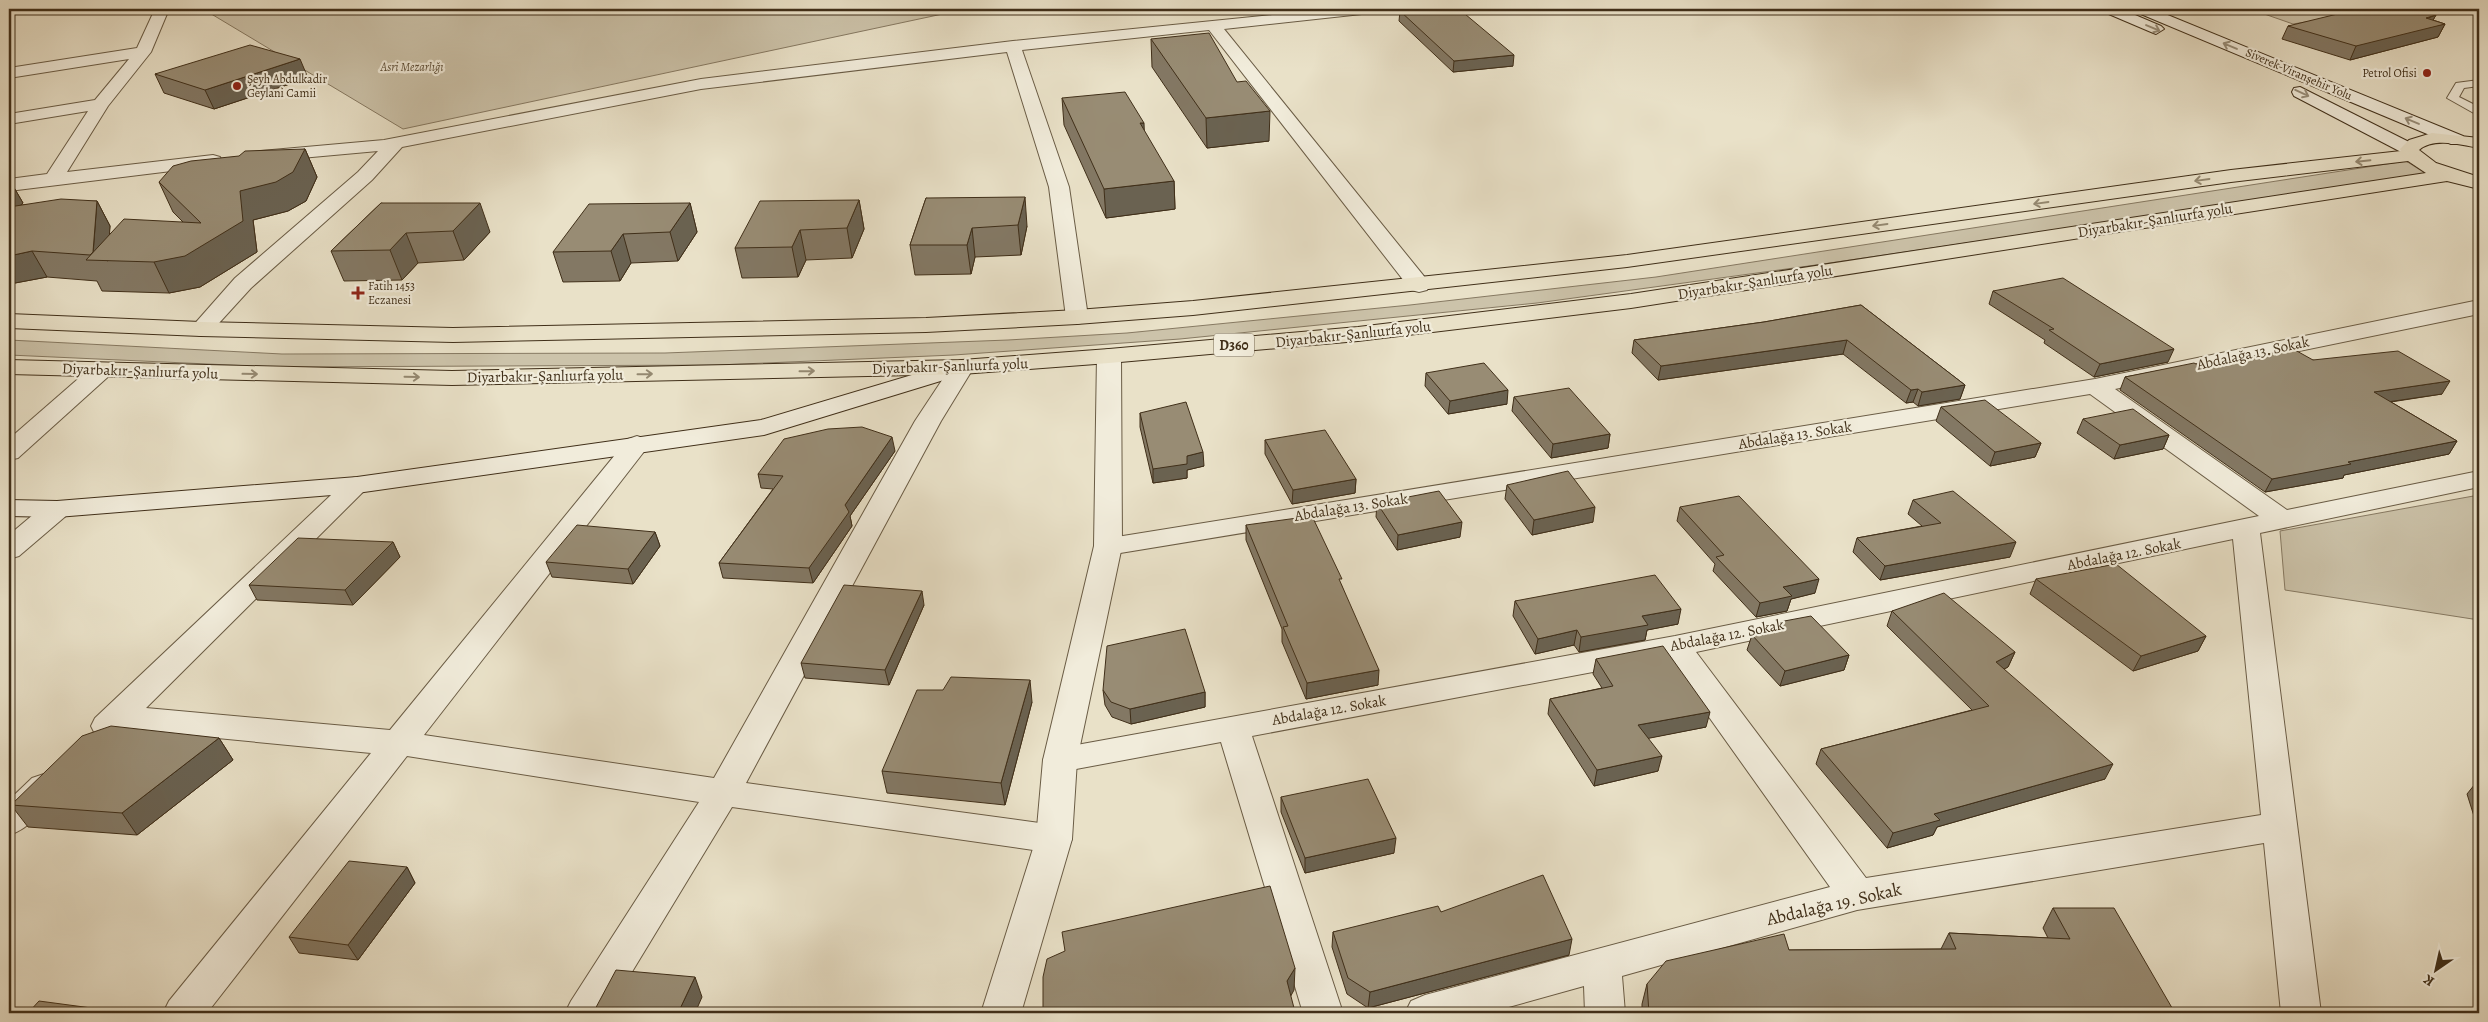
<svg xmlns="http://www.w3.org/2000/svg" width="2488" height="1022" font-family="Alegreya,serif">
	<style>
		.green { fill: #ccc3aa; stroke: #867962 }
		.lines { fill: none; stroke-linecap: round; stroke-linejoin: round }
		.service-casing { stroke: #6a5c45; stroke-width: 2 }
		.minor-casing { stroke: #6a5c45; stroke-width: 2 }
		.tertiary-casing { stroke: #6a5c45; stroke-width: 2 }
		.secondary-casing { stroke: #402f19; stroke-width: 2 }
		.trunk-casing { stroke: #402f19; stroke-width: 2 }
		.service { fill: #f1ecdb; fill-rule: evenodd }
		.minor { fill: #f1ecdb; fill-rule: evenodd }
		.tertiary { fill: #f1ecdb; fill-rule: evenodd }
		.secondary { fill: #f1ecdb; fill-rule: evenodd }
		.trunk { fill: #e9e1c8; fill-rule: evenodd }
		.wall { fill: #837864; stroke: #402f19 }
		.shaded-wall { fill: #6a6251; stroke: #402f19 }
		.building { fill: #988c74; stroke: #402f19 }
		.oneway { stroke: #988e7a }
		.oneway2 { stroke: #948870 }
		.poi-dot { fill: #8f2418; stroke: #f1ecdb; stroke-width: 2 }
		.labels { text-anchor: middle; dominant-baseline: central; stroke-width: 4.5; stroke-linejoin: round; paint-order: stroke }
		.far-park-label { font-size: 12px; font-style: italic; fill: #5c4d36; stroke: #f1ecdb }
		.far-poi-label { font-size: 12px; fill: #402f19; stroke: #f1ecdb; text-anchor: start }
		.far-street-label { font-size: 12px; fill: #402f19; stroke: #f1ecdb }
		.shield { fill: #f1ecdb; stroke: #756853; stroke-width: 1 }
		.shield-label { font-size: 14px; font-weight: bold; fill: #402f19 }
		.street-label { font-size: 15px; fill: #402f19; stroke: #f1ecdb }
		.near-street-label { font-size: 18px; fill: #402f19; stroke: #f1ecdb }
	</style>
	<rect width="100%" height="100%" fill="#e9e1c8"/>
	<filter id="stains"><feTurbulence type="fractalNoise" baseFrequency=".004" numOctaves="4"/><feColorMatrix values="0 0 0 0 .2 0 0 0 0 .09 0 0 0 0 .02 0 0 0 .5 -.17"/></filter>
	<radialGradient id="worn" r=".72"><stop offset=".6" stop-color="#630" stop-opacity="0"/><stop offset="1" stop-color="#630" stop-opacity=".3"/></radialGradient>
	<g class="green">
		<path d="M203 9H966L403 129Z"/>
		<path d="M2250 9H2386L2293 24Z"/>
		<path d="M2406 161 2428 175 1823 264 1537 303 1180 339 954 355 718 365 274 367 9 355V340L282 354 665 353 1008 340 1127 333 1410 305 1656 277Z"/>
		<path d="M2479 495V620L2285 590 2280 531Z"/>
	</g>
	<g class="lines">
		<defs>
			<path id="service" d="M2479 80V86L2464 88 2459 97 2479 107V116L2447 98 2456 83Z"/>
			<g id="minor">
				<path d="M155 9H169L151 52 108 106 67 172 213 155 220 157 222 161 220 165 9 191V179L47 174 88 111 9 124V114L95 100 129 59 9 78V68L137 48Z"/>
				<path d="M1331 9H1378L1371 13 1224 29 1427 280 1430 285 1427 290 1419 292 1411 290 1209 30 1022 50 1069 187 1088 317 1085 322 1077 324 1069 322 1066 317 1049 187 1007 52 701 89 402 147 372 180 251 288 209 334 201 336 193 334 190 329 235 278 358 172 378 151 268 161 261 159 259 155 261 151 384 140 701 79 1013 41Z"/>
				<path d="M2479 300V314L2115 389 2287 510 2479 471V487L2260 533 2321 1013H2281L2264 843 1857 910 1622 976 1625 1013H1585L1584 986 1487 1013H1405L1411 1001 1425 995 1830 887 1667 658 1252 736 1343 1013H1303L1221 742 1060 772 1048 769 1043 760 1048 751 1060 748 1675 636 2259 516 2090 394 1108 555 1098 552 1094 546 1098 540 2095 379ZM2233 539 2261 815 1866 878 1696 652Z"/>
				<path d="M962 360 970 362 974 367 941 421 746 783 1054 825 1067 829 1072 839 1067 849 1054 853 732 807 607 1013H565L571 1001 699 802 407 756 207 1013H163L169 1001 371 753 124 729C115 738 107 738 95 734L91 726 95 718 348 479 357 477 366 479 370 485 146 708 390 730 628 439 637 436 646 439 650 444 646 449 424 735 714 778 915 421 954 362Z"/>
				<path d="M102 363 110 365 114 370 110 375 18 458 9 460V439L94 365Z"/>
				<path d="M57 501 67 503 71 509 67 515 19 556 9 559V535L47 503Z"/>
				<path d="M44 774 56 778 61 787C51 805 29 829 9 835V800L32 778Z"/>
			</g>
			<path id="tertiary" d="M1109 349 1117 351 1121 356 1122 546 1077 760 1072 839 1021 1013H981L1036 839 1043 760 1094 546 1097 356 1101 351Z"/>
			<g id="secondary">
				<path d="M2102 9H2121L2161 26 2164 29 2156 34 2151 32 2104 12Z"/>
				<path d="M2134 9H2153L2463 136 2466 140 2463 144H2451L2136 12Z"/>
				<path d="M2300 87 2415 145 2418 149 2415 153H2403L2294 96 2292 92 2294 88Z"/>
				<path d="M962 360 970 362 974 367 970 372 764 435 357 493 57 517 9 516V500L57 501 357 477 761 420Z"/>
			</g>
			<path id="trunk" d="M2432 133 2479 138V148C2462 145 2434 137 2419 150L2436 163 2479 177V189L2447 181 1631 308 1358 341 1109 363 962 374 452 385 9 374V360L452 371 962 360 1109 349 1358 327 1631 294 2426 173 2408 161 2231 182 1627 267 1193 315 1077 324 926 332 453 342 201 336 9 328V314L201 322 453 328 926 318 1077 310 1193 301 1627 255 2231 170 2401 151 2400 149 2409 140Z"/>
		</defs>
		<use href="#service" class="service-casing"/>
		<use href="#minor" class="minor-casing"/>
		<use href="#tertiary" class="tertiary-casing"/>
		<use href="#secondary" class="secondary-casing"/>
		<use href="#trunk" class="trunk-casing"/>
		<use href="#service" class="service"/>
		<use href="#minor" class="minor"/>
		<use href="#tertiary" class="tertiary"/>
		<use href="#secondary" class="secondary"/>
		<use href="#trunk" class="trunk"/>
	</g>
	<g class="wall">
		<path d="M1400 11 1513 66 1453 72 1399 21Z"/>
		<path d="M2436 15 2433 20 2445 24 2438 37 2350 60 2282 39 2288 26Z"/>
		<path d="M1151 39 1269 141 1207 148 1152 67Z"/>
		<path d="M155 74 308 78 214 109 164 93Z"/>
		<path d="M1062 98 1174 181 1175 209 1106 218 1064 125Z"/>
		<path d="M305 149 317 177 306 201 288 211 253 220 257 252 200 287 169 293 102 291 97 281 47 277 15 283H9V179L23 203 21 205 97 201 110 226 109 234 183 222 173 212 159 182Z"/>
		<path d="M926 198 1027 226 1021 255 975 257 971 274 915 275 910 245Z"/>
		<path d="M859 200 864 229 852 258 806 260 798 277 742 278 735 248Z"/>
		<path d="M381 203 490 232 464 260 418 263 402 280 344 281 331 251Z"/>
		<path d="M690 203 697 232 678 261 631 263 620 281 563 282 553 252Z"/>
		<path d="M1993 291 2168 362 2094 377 2044 343 2045 340 1989 304Z"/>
		<path d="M1861 305 1965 385 1960 399 1918 406 1913 402 1906 403 1843 354 1658 380 1632 353 1634 340 1764 322Z"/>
		<path d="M2313 360 2442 394 2391 402 2457 441 2449 454 2344 475 2343 478 2265 492 2120 390 2125 377 2196 364Z"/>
		<path d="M1426 373 1507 404 1448 414 1425 386Z"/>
		<path d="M1514 397 1610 434 1608 448 1551 458 1512 411Z"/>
		<path d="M1941 407 2041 443 2035 457 1990 466 1936 421Z"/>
		<path d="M1140 413 1204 466 1187 470V478L1153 483 1140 427Z"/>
		<path d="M2083 419 2169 435 2163 449 2114 459 2077 433Z"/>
		<path d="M1265 440 1356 479 1355 493 1292 504 1265 454Z"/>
		<path d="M895 451 850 516 852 526 813 583 723 578 719 563 773 489 761 488 758 474Z"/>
		<path d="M1507 485 1593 522 1532 535 1505 499Z"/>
		<path d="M1913 500 2010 557 1880 580 1853 552 1857 538 1922 526 1908 514Z"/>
		<path d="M1377 503 1460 537 1397 550 1376 517Z"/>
		<path d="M1680 507 1815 593 1791 599 1787 611 1756 617 1713 571 1715 564 1677 521Z"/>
		<path d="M1246 525 1341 584 1378 685 1306 699 1282 642V629L1246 540Z"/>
		<path d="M655 532 660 546 633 584 552 577 546 562Z"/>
		<path d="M393 542 400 557 353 605 257 600 249 585Z"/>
		<path d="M2036 579 2206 636 2198 651 2133 671 2030 594Z"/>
		<path d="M1515 601 1678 624 1647 630 1645 640 1579 652 1574 645 1535 654 1513 616Z"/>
		<path d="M924 605 889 685 805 678 801 663Z"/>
		<path d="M1892 611 2015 652 2008 667 2004 669 2105 779 1937 827 1933 835 1887 848 1816 764 1821 749 1972 710 1887 626Z"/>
		<path d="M1779 622 1849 655 1844 670 1780 686 1747 650 1752 635 1777 629Z"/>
		<path d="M1596 659 1706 727 1648 738 1658 771 1594 786 1548 714 1550 699 1602 688 1593 674Z"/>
		<path d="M1103 690 1205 692V707L1131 724 1112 717 1105 705Z"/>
		<path d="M1032 702 1005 805 887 793 882 771Z"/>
		<path d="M219 738 233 760 137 835 28 827 11 805Z"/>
		<path d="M2479 779V832L2467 794Z"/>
		<path d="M1281 797 1394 853 1305 873 1281 812Z"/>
		<path d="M407 867 415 883 358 960 299 953 289 937Z"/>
		<path d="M2053 908 2175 1013H1642V1004L1647 984 1789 950 1941 949 1949 933 2048 938 2043 928Z"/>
		<path d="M1441 912 1569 955 1368 1008 1347 994 1332 947 1333 932Z"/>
	</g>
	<g class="shaded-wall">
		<path d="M2436 15 2429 27 2445 24 2438 37 2350 60 2356 46Z"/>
		<path d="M1514 55 1513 66 1453 72 1454 61Z"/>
		<path d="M300 59 308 78 214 109 205 90Z"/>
		<path d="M1270 111 1269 141 1207 148 1206 118Z"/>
		<path d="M1140 123H1144L1145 150Z"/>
		<path d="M305 149 317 177 306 201 288 211 253 220 257 252 200 287 169 293 154 262 240 191Z"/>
		<path d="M9 179 23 203 9 216Z"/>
		<path d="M1174 181 1175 209 1106 218 1104 189Z"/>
		<path d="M1025 197 1027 226 1021 255 1018 225Z"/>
		<path d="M859 200 864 229 852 258 847 228Z"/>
		<path d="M97 201 110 226 108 261 93 255Z"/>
		<path d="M480 203 490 232 464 260 453 231Z"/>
		<path d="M690 203 697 232 678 261 670 232Z"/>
		<path d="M972 228 975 257 971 274 967 245Z"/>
		<path d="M800 230 806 260 798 277 792 247Z"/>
		<path d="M406 233 418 263 402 280 390 250Z"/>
		<path d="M623 234 631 263 620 281 611 251Z"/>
		<path d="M32 251 47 277 15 283 9 272V256Z"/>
		<path d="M1847 340 1843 354 1658 380 1661 366Z"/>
		<path d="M2174 349 2168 362 2094 377 2100 364Z"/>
		<path d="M2450 381 2442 394 2367 405 2374 392Z"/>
		<path d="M1965 385 1960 399 1918 406 1922 392Z"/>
		<path d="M1918 389 1913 402 1906 403 1911 390Z"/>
		<path d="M1508 390 1507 404 1448 414 1450 401Z"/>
		<path d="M1610 434 1608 448 1551 458 1553 444Z"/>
		<path d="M2169 435 2163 449 2114 459 2120 445Z"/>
		<path d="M892 437 895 451 850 516 852 526 813 583 809 568 845 505Z"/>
		<path d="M2457 441 2449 454 2344 475 2343 478 2265 492 2272 479 2348 462Z"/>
		<path d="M2041 443 2035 457 1990 466 1995 452Z"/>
		<path d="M1203 452 1204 466 1187 470V478L1153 483V469L1187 456Z"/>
		<path d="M1356 479 1355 493 1292 504 1293 490Z"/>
		<path d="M1595 507 1593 522 1532 535 1534 520Z"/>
		<path d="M1462 522 1460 537 1397 550 1398 535Z"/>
		<path d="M655 532 660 546 633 584 628 569Z"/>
		<path d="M393 542 400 557 353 605 345 590Z"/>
		<path d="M2016 542 2010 557 1880 580 1885 566Z"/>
		<path d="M1819 579 1815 593 1791 599 1787 611 1756 617 1760 603 1783 587Z"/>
		<path d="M922 591 924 605 889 685 885 670Z"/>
		<path d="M1681 609 1678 624 1647 630 1645 640 1579 652 1581 637 1642 616Z"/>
		<path d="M1577 630 1574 645 1535 654 1538 639Z"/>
		<path d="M2206 636 2198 651 2133 671 2141 656Z"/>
		<path d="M2015 652 2008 667 1989 677 1996 662Z"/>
		<path d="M1849 655 1844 670 1780 686 1785 671Z"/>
		<path d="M1379 670 1378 685 1306 699 1307 683Z"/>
		<path d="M1030 680 1032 702 1005 805 1001 783Z"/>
		<path d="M1205 692V707L1131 724 1130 709Z"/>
		<path d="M1710 712 1706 727 1635 741 1638 725Z"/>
		<path d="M219 738 233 760 137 835 122 813Z"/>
		<path d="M1662 756 1658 771 1594 786 1597 770Z"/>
		<path d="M2113 764 2105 779 1937 827 1933 835 1887 848 1893 833 1934 814Z"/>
		<path d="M9 783 15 791 9 798Z"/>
		<path d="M1396 838 1394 853 1305 873V858Z"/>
		<path d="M407 867 415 883 358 960 348 945Z"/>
		<path d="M1572 939 1569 955 1368 1008 1370 992Z"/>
		<path d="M1295 968 1294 990 1287 1003V981Z"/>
		<path d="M695 977 702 997 695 1013H678Z"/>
		<path d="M1294 1008V1013H1285Z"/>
	</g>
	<g class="building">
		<path d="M1432 9H1459L1514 55 1454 61 1400 11Z"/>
		<path d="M2358 9H2412L2436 15 2426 18 2445 24 2356 46 2288 26Z"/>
		<path d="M1209 33 1237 82 1246 81 1270 111 1206 118 1151 39Z"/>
		<path d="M250 45 300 59 205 90 155 74Z"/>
		<path d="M1125 92 1144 123H1140L1174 181 1104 189 1062 98Z"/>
		<path d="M305 149 293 172 276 182 240 191 243 221 185 256 154 262 86 260 124 219 201 223 159 182 173 166 191 161 239 156 245 151Z"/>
		<path d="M1025 197 1018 225 972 228 967 245H910L926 198Z"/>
		<path d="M61 199 97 201 93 252 90 255 32 251 9 256V207Z"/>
		<path d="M859 200 847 228 800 230 792 247 735 248 760 201Z"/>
		<path d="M381 203H480L453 231 406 233 390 250 331 251Z"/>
		<path d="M690 203 670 232 623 234 611 251 553 252 589 204Z"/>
		<path d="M2063 278 2174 349 2100 364 2049 330 2054 329 1993 291Z"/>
		<path d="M1861 305 1965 385 1922 392 1918 389 1911 390 1847 340 1661 366 1634 340 1764 322Z"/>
		<path d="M2295 350 2313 360 2398 351 2450 381 2374 392 2457 441 2348 462 2351 464 2272 479 2125 377 2194 363 2196 364Z"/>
		<path d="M1484 363 1508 390 1450 401 1426 373Z"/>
		<path d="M1569 388 1610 434 1553 444 1514 397Z"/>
		<path d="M1985 400 2041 443 1995 452 1941 407Z"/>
		<path d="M1186 402 1203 452 1187 456V464L1153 469 1140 413Z"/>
		<path d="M2133 409 2169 435 2120 445 2083 419Z"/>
		<path d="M862 427 892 437 845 505 849 512 809 568 719 563 783 476 758 474 784 439 828 429Z"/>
		<path d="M1325 430 1356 479 1293 490 1265 440Z"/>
		<path d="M1568 471 1595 507 1534 520 1507 485Z"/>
		<path d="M1439 491 1462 522 1398 535 1377 503Z"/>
		<path d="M1953 491 2016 542 1885 566 1857 538 1941 523 1913 500Z"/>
		<path d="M1739 496 1819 579 1783 587 1792 596 1760 603 1716 557 1724 555 1680 507Z"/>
		<path d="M1312 516 1342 579H1339L1379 670 1307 683 1283 627 1288 626 1246 525Z"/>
		<path d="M577 525 655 532 628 569 546 562Z"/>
		<path d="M298 538 393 542 345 590 249 585Z"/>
		<path d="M2116 564 2206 636 2141 656 2036 579Z"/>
		<path d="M1655 575 1681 609 1642 616 1648 625 1581 637 1577 630 1538 639 1515 601Z"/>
		<path d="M844 585 922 591 885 670 801 663Z"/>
		<path d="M1944 593 2015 652 1996 662 2113 764 1934 814 1940 820 1893 833 1821 749 1989 706 1892 611Z"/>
		<path d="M1811 616 1849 655 1785 671 1752 635 1784 627 1779 622Z"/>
		<path d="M1185 629 1205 692 1130 709 1111 702 1103 690 1107 646Z"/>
		<path d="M1663 646 1710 712 1638 725 1662 756 1597 770 1550 699 1613 686 1596 659Z"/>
		<path d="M951 677 1030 680 1001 783 882 771 917 690H943Z"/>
		<path d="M111 726 219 738 122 813 11 805 82 736Z"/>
		<path d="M1368 779 1396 838 1305 858 1281 797Z"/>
		<path d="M349 861 407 867 348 945 289 937Z"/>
		<path d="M1543 875 1572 939 1370 992 1348 978 1333 932 1438 906 1441 912Z"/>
		<path d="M1270 886 1295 968 1287 981 1294 1008 1285 1013H1043V977L1047 959 1065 951 1062 932Z"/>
		<path d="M2053 908H2114L2175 1013H1649L1647 984 1666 961 1784 934 1789 950 1956 949 1949 933 2070 939Z"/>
		<path d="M616 970 695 977 678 1013H593Z"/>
		<path d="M39 1001 114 1011 113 1013H28Z"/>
	</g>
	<defs><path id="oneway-shaft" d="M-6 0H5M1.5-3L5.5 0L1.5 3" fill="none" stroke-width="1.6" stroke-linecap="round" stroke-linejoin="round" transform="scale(1.25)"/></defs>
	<g class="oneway">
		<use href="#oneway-shaft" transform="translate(2153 28) rotate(23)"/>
		<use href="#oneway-shaft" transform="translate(2230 46) rotate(-157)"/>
		<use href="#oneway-shaft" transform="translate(2302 93) rotate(25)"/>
		<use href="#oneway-shaft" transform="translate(2412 121) rotate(-157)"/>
	</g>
	<g class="oneway2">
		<use href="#oneway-shaft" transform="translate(2363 161) rotate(174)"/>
		<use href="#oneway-shaft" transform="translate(2202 180) rotate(172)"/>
		<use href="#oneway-shaft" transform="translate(2041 203) rotate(172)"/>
		<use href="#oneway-shaft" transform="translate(1880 225) rotate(172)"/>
		<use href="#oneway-shaft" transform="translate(807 371) rotate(-1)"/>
		<use href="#oneway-shaft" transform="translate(250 374) rotate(1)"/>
		<use href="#oneway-shaft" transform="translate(645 374) rotate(-1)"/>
		<use href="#oneway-shaft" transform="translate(412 377) rotate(1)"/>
	</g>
	<g class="poi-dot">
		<circle cx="2427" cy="73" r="5"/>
		<circle cx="237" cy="86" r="5"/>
		<path d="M355.5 285.5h5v5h5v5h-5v5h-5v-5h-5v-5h5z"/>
	</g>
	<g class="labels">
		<g class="far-park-label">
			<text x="412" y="67">Asri Mezarlığı</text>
		</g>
		<g class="far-poi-label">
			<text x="2417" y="73" text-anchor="end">Petrol Ofisi</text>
			<text x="247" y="79">Şeyh Abdulkadir<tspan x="247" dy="14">Geylani Camii</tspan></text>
			<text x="368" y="286">Fatih 1453<tspan x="368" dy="14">Eczanesi</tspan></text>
		</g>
		<g class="far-street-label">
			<text transform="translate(2299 74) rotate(23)">Siverek-Viranşehir Yolu</text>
		</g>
		<rect class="shield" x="1214" y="333.5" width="40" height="23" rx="4"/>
		<g class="shield-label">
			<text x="1234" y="345">D360</text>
		</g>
		<g class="street-label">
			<text transform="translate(2155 220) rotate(-9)">Diyarbakır-Şanlıurfa yolu</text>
			<text transform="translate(1755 282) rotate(-9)">Diyarbakır-Şanlıurfa yolu</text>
			<text transform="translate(1353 334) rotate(-6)">Diyarbakır-Şanlıurfa yolu</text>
			<text transform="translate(2253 353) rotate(-12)">Abdalağa 13. Sokak</text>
			<text transform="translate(950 366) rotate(-2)">Diyarbakır-Şanlıurfa yolu</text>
			<text transform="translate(140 371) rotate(2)">Diyarbakır-Şanlıurfa yolu</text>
			<text transform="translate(545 376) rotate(-1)">Diyarbakır-Şanlıurfa yolu</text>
			<text transform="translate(1795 435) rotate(-9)">Abdalağa 13. Sokak</text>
			<text transform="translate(1351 507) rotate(-9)">Abdalağa 13. Sokak</text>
			<text transform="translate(2124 554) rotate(-11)">Abdalağa 12. Sokak</text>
			<text transform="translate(1727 635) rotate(-11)">Abdalağa 12. Sokak</text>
			<text transform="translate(1329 710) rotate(-10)">Abdalağa 12. Sokak</text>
		</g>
		<g class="near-street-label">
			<text transform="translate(1834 904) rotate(-13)">Abdalağa 19. Sokak</text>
		</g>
	</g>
	<rect width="2488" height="1022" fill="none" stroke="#e9e1c8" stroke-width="30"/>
	<rect x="10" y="10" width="2468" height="1002" fill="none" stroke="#402f19" stroke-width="2.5"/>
	<rect x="15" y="15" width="2458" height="992" fill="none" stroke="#402f19"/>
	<g transform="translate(2436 970) rotate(214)" stroke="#f1ecdb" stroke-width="4" paint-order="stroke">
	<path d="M0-4L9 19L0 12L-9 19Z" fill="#402f19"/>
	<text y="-8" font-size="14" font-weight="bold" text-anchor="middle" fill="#402f19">K</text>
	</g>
	<rect width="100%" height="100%" filter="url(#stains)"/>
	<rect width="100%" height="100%" fill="url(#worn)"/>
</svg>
